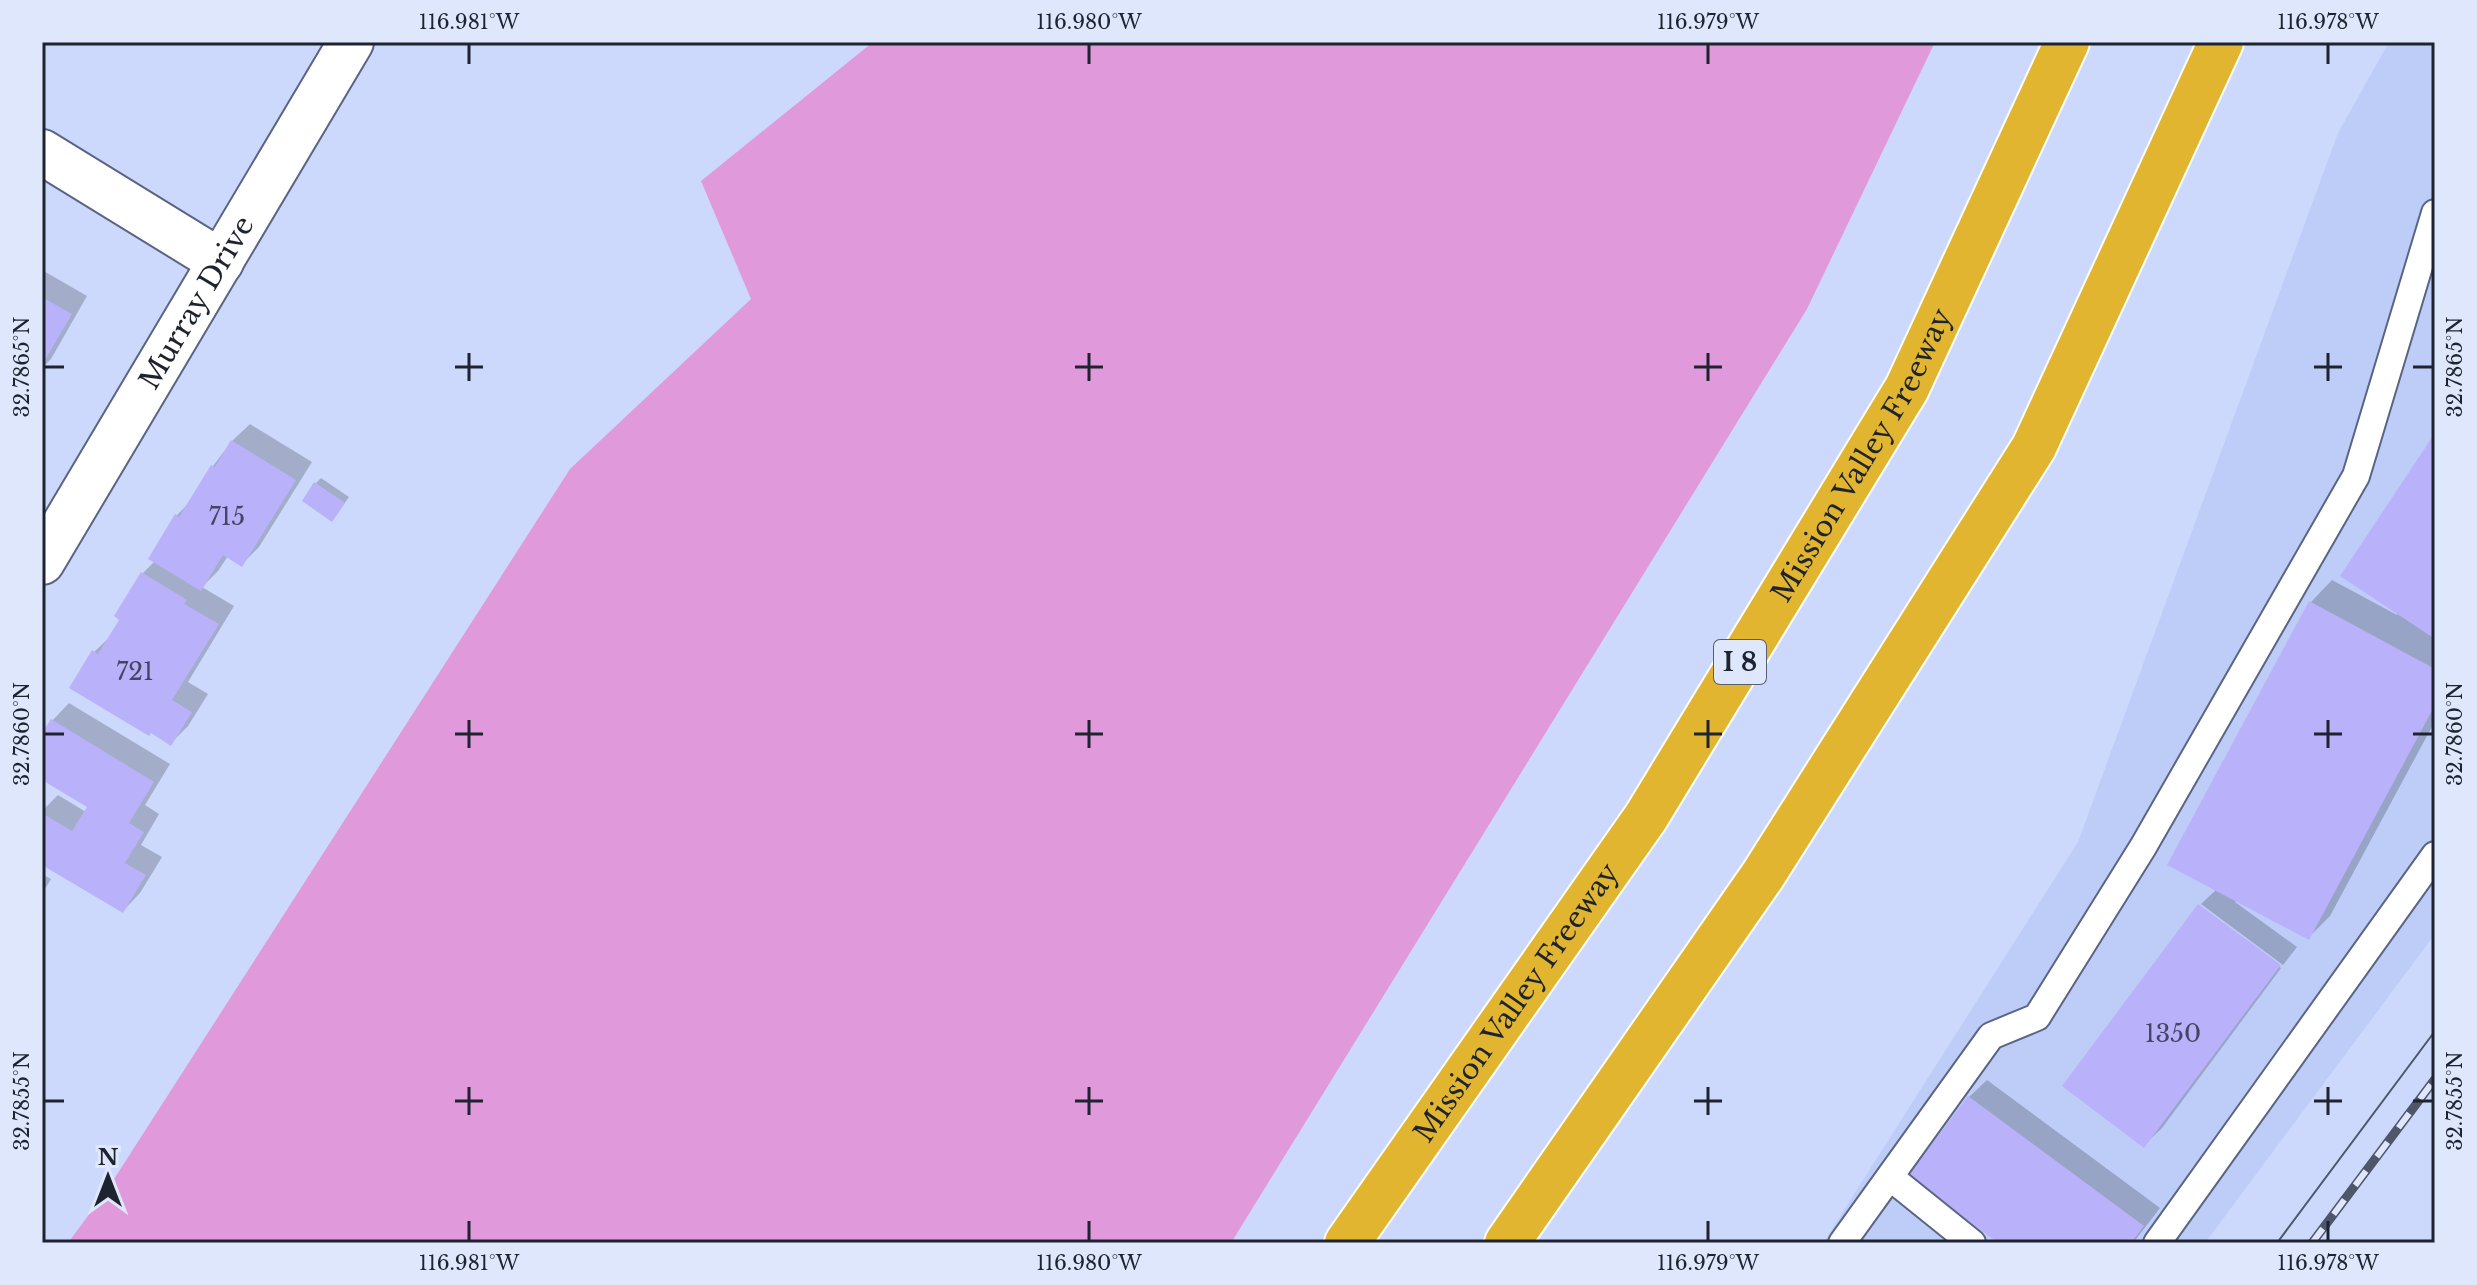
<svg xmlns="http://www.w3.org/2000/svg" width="2477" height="1285" font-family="'Libre Baskerville',serif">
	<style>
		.built { fill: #becdf7 }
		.green { fill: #e099db }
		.shadow { fill: #0003 }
		.building { fill: #bab1fb }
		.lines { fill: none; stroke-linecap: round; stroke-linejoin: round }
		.service-casing { stroke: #5a6584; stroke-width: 30 }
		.minor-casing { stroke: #5a6584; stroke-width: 48 }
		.tertiary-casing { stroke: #5a6584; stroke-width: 48 }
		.motorway-casing { stroke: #fff; stroke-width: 48 }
		.service { stroke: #fff; stroke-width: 26 }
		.minor { stroke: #fff; stroke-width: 44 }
		.tertiary { stroke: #fff; stroke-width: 44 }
		.motorway { stroke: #e1b530; stroke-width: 44 }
		.tram { stroke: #4e5669; stroke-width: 2 }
		.rail-casing { stroke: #4e5669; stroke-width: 9 }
		.rail { stroke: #dfe7fc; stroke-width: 6; stroke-dasharray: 18; stroke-linecap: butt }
		.ticks { fill: none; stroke: #1e2330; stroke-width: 3 }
		.labels { text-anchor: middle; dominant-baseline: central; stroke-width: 6; stroke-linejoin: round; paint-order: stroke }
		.number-label { font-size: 24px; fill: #454663 }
		.shield { fill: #dfe7fc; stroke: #585e6d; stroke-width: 2 }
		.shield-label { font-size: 26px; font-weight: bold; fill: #1e2330 }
		.street-label { font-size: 28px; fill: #1e2330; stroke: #dfe7fc }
		.neatline { fill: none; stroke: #1e2330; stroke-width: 3 }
		.ticks-label { font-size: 20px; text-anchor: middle; fill: #1e2330 }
	</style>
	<rect width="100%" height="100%" fill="#ccd9fc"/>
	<path class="built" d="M2389 42H2435V934L2205 1243H1823L2078 842 2338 133Z"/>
	<path class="green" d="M873 42H1935L1807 309 1231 1243H68L107 1190 570 469 751 299 701 181Z"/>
	<g class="shadow">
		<path d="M42 270 87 296 51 359 42 368Z"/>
		<path d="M250 424 312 462 259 547 242 564 228 556 218 571 202 587 234 606 188 682 208 694 188 726 171 743 94 652 112 635 143 573 155 561 177 515 192 500 213 466 232 441Z"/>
		<path d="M2435 436V721L2330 916 2308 938 2237 900 2235 902 2297 947 2283 965 2201 904 2217 889 2310 603 2332 580 2397 615 2399 612Z"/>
		<path d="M321 478 349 497 337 514 316 483Z"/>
		<path d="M69 703 170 764 145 805 159 814 141 845 162 857 140 893 123 911 42 863V811L58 795 86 812 90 806 42 777V737L52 721Z"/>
		<path d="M42 874 51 879 42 894Z"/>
		<path d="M2199 908 2281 968 2162 1128 2144 1145Z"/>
		<path d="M1987 1080 2160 1208 2133 1243H2001L1969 1097Z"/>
	</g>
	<g class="building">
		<path d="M42 297 72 314 42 365Z"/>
		<path d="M2435 433V639L2340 576Z"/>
		<path d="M231 440 296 480 242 567 223 555 201 591 148 559 175 514 179 517 211 465 215 467Z"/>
		<path d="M314 482 345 503 332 522 302 501Z"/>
		<path d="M141 572 187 600 184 604 219 624 172 700 192 712 171 746 151 733 149 736 69 688 92 650 98 654 119 620 114 616Z"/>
		<path d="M2309 601 2435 669V705L2309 940 2167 865Z"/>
		<path d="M51 719 154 782 129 823 144 832 125 863 146 875 123 913 42 865V813L72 831 87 807 42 780V733Z"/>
		<path d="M2198 904 2281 965 2144 1148 2062 1086Z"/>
		<path d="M1968 1096 2144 1226 2131 1243H1998L1908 1176Z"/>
	</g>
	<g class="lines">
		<defs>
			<g id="service">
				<path d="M1890 1177 1972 1243"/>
				<path d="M1842 1243 1991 1036 2037 1017 2143 847 2356 476 2435 213"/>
				<path d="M2157 1243 2435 855"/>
			</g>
			<path id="minor" d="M42 152 221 262"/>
			<g id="tertiary">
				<path id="s1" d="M42 562 351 42"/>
			</g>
			<g id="motorway">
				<path id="s2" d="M1347 1243 1646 817 1907 388 2067 42"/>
				<path d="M1507 1243 1763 875 2034 447 2221 42"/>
			</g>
		</defs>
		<use href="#service" class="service-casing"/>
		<use href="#minor" class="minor-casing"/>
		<use href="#tertiary" class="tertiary-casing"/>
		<use href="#motorway" class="motorway-casing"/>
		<use href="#service" class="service"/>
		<use href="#minor" class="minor"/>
		<use href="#tertiary" class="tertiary"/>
		<use href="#motorway" class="motorway"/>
		<path class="tram" d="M2277 1243 2435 1031"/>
		<defs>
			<path id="rail" d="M2312 1243 2435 1079"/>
		</defs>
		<use href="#rail" class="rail-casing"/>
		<use href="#rail" class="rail"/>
	</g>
	<path class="ticks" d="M469 44V64M1089 44V64M1708 44V64M2328 44V64M469 353V381M1089 353V381M1708 353V381M2328 353V381M44 367H64M455 367H483M1075 367H1103M1694 367H1722M2314 367H2342M2413 367H2433M469 720V748M1089 720V748M1708 720V748M2328 720V748M44 734H64M455 734H483M1075 734H1103M1694 734H1722M2314 734H2342M2413 734H2433M469 1087V1115M1089 1087V1115M1708 1087V1115M2328 1087V1115M44 1101H64M455 1101H483M1075 1101H1103M1694 1101H1722M2314 1101H2342M2413 1101H2433M469 1221V1241M1089 1221V1241M1708 1221V1241M2328 1221V1241"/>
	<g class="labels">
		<g class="number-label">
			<text x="227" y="516">715</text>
			<text x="135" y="671">721</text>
			<text x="2173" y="1033">1350</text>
		</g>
		<rect class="shield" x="1714" y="640" width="52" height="44" rx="6"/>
		<g class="shield-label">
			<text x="1740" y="662">I 8</text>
		</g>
		<g class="street-label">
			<text stroke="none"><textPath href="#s1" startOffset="302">Murray Drive</textPath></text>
			<text stroke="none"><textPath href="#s2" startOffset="942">Mission Valley Freeway</textPath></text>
			<text stroke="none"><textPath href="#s2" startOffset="294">Mission Valley Freeway</textPath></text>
		</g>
	</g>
	<rect width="2477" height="1285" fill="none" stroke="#dfe7fc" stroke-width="88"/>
	<g transform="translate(108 1177)" stroke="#dfe7fc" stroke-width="6" paint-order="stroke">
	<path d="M0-6L14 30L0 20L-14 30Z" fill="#1e2330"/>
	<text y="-12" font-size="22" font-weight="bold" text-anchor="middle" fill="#1e2330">N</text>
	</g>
	<rect x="44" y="44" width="2389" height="1197" class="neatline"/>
	<g class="ticks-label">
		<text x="469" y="29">116.981°W</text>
		<text x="1089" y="29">116.980°W</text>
		<text x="1708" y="29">116.979°W</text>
		<text x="2328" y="29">116.978°W</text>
		<text transform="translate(22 367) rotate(-90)" y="7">32.7865°N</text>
		<text transform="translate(2455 367) rotate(-90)" y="7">32.7865°N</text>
		<text transform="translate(22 734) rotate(-90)" y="7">32.7860°N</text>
		<text transform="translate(2455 734) rotate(-90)" y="7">32.7860°N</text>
		<text transform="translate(22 1101) rotate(-90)" y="7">32.7855°N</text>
		<text transform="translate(2455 1101) rotate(-90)" y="7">32.7855°N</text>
		<text x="469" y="1270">116.981°W</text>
		<text x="1089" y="1270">116.980°W</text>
		<text x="1708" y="1270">116.979°W</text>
		<text x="2328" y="1270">116.978°W</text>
	</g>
</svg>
